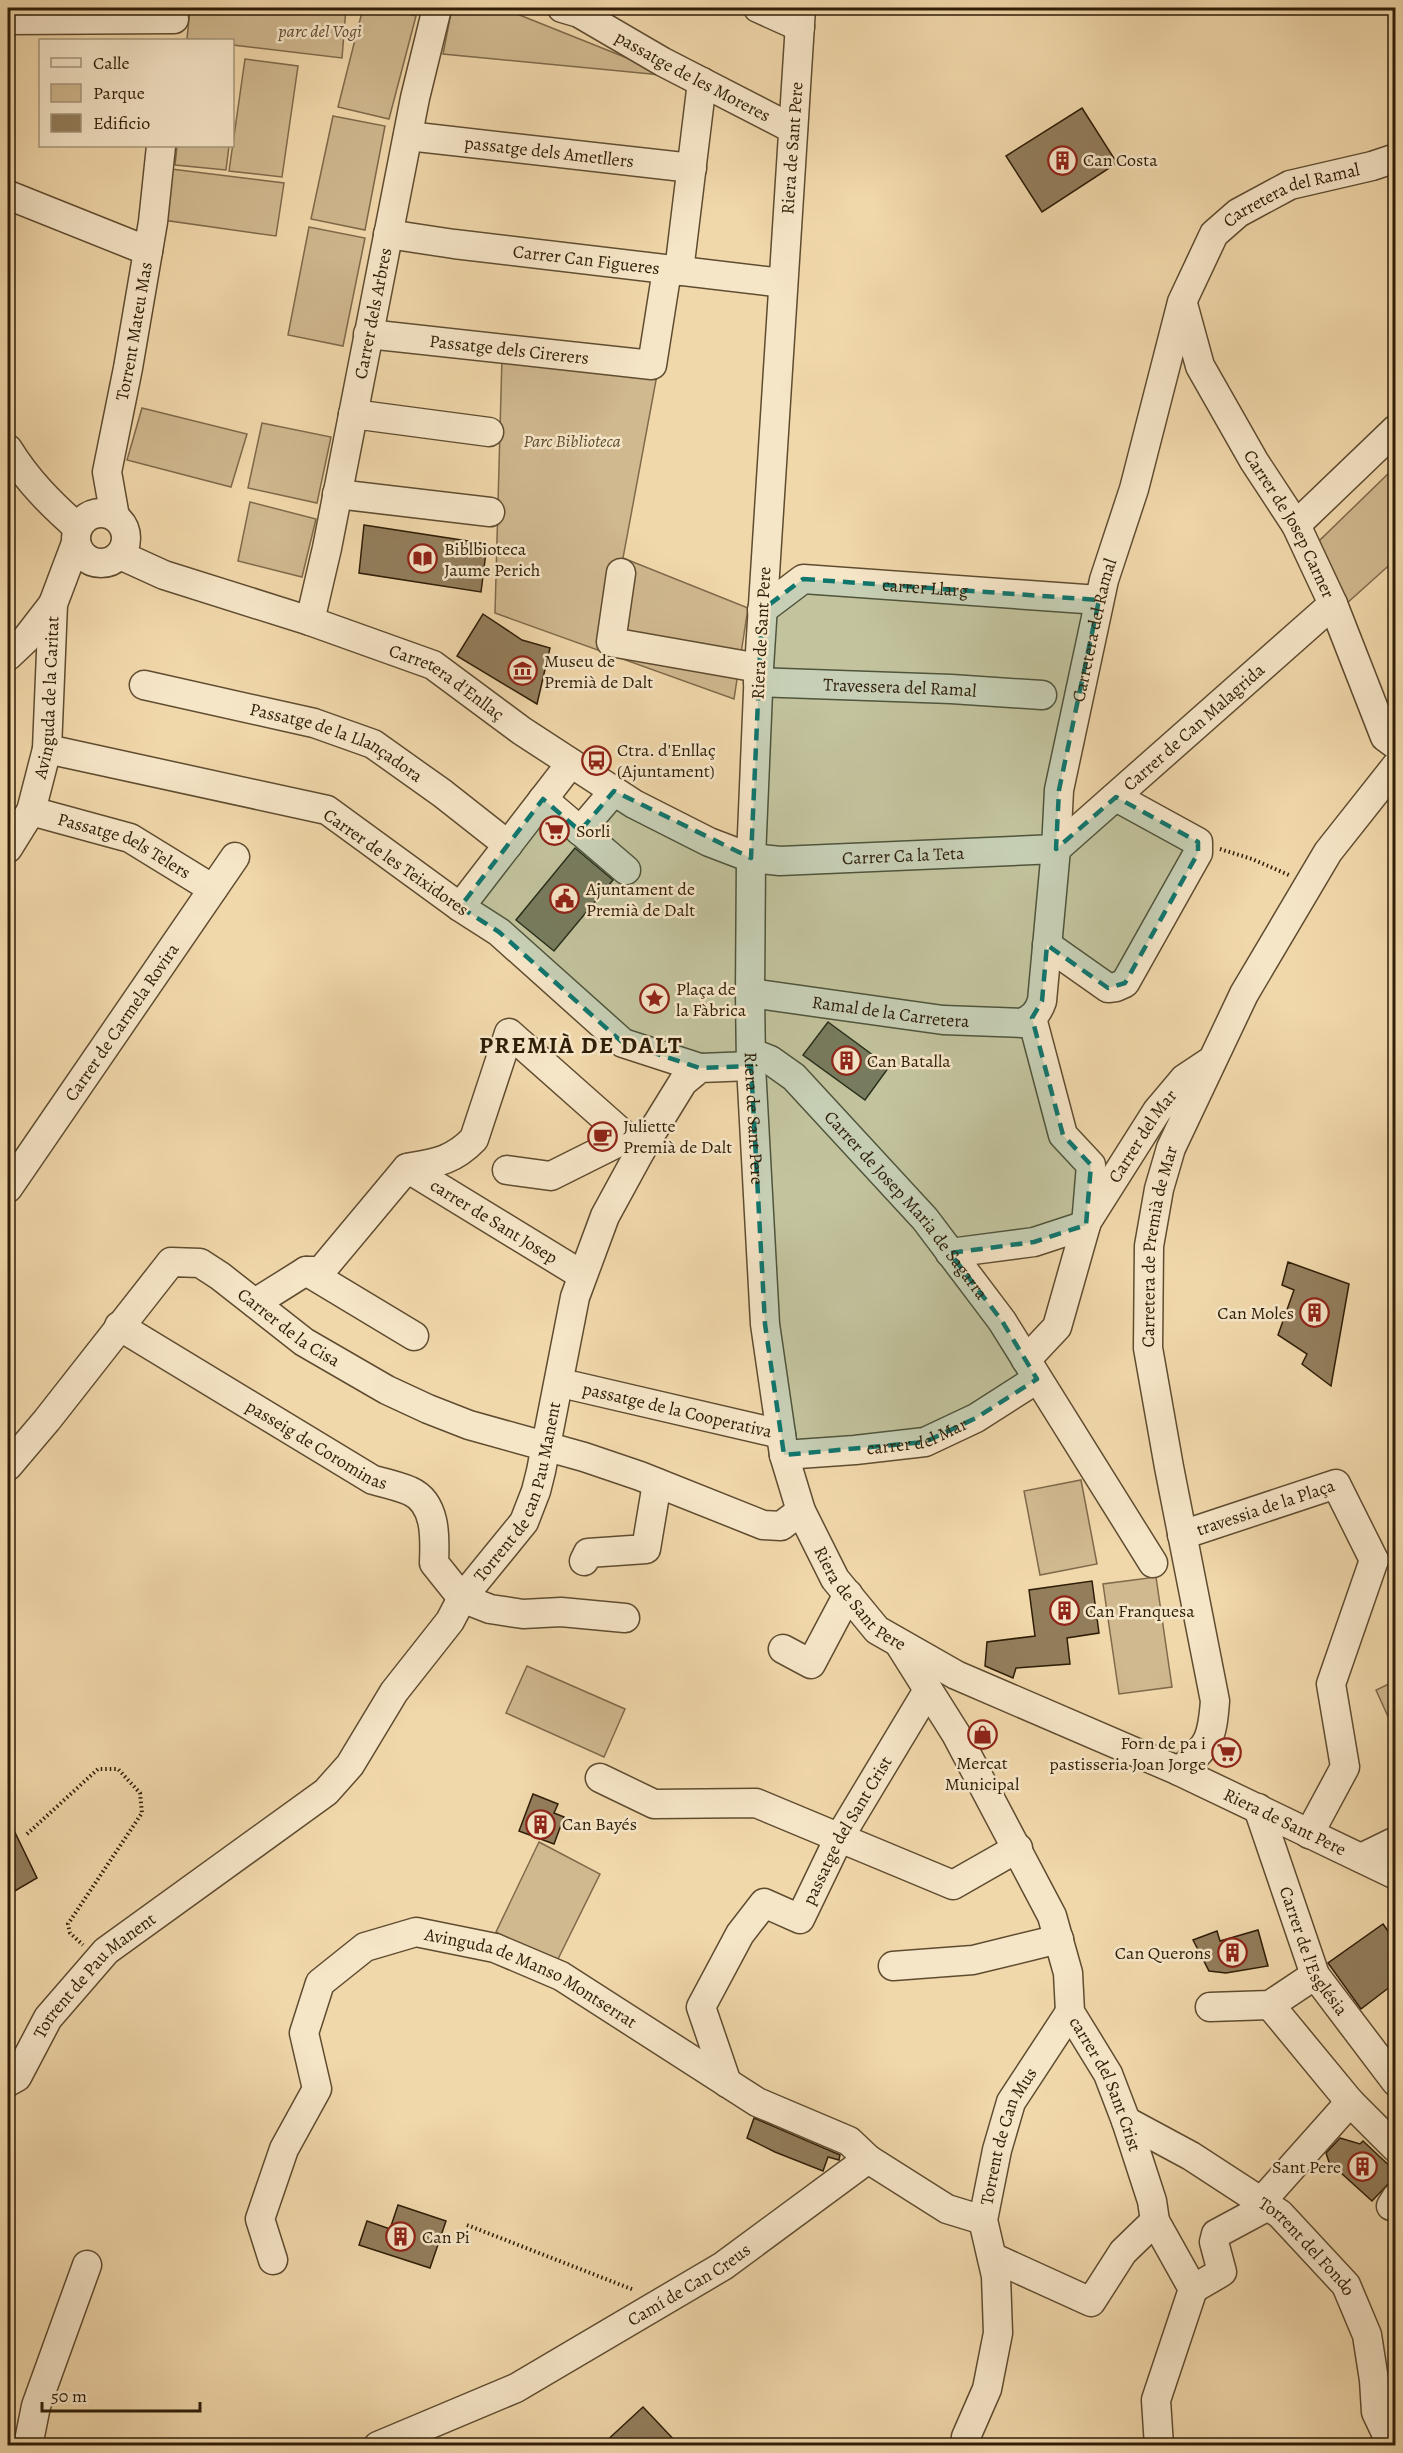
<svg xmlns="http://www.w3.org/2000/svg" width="1403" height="2453" font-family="Alegreya,serif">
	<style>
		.green { fill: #d0b88f; stroke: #7f6a4b; stroke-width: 1.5 }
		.building { fill: #937e5c; stroke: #2e1d07; stroke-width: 1.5 }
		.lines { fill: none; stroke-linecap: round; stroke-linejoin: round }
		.minor-casing { stroke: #5f4c30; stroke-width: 31 }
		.path { stroke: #2e1d07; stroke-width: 4; stroke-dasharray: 1.5 3; stroke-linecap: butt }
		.minor { stroke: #f6e6c8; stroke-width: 28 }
		.marked { fill: #0f766e; fill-opacity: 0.2; stroke: #0f766e; stroke-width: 4.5; stroke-dasharray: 12 8; stroke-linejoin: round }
		.labels { text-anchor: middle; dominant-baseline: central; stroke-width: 5; stroke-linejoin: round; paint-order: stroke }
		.park-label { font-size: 18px; font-style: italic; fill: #5f4c30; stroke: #f6e6c8 }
		.street-label { font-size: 18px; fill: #2e1d07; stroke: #f6e6c8 }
		.poi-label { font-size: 18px; fill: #2e1d07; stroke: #f6e6c8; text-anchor: start }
		.district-label { font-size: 24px; font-weight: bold; letter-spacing: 1.5px; fill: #2e1d07; stroke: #f6e6c8 }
	</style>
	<rect width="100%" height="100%" fill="#f1d8ab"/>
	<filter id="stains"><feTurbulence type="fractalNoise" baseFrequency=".00333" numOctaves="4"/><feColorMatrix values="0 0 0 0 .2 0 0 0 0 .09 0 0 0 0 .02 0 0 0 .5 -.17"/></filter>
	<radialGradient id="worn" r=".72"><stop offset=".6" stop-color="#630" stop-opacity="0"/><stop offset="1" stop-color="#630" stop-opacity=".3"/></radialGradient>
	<g class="green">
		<path d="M190 8H346L342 58 233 45 232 40 187 39Z"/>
		<path d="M363 8H383L416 16 389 119 338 107Z"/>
		<path d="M452 8H502L672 76 443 54Z"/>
		<path d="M245 59 298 66 282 177 229 171Z"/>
		<path d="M333 116 385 126 365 230 311 219Z"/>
		<path d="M177 146H229L226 170 175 165Z"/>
		<path d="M171 169 284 183 276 236 163 220Z"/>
		<path d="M309 227 365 238 343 346 288 335Z"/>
		<path d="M502 357 657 375 623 558 748 608 734 699 495 613Z"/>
		<path d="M142 408 247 434 231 487 127 460Z"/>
		<path d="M262 423 331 437 317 503 248 488Z"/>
		<path d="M1395 467V560L1346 604 1319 541Z"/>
		<path d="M250 502 316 519 302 577 238 561Z"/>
		<path d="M1081 1480 1097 1564 1040 1575 1024 1491Z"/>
		<path d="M1156 1577 1172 1687 1119 1694 1103 1584Z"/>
		<path d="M527 1666 625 1709 604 1757 506 1713Z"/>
		<path d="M1395 1681V1732L1376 1690Z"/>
		<path d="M539 1842 600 1874 556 1963 496 1932Z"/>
	</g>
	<g class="building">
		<path d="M1082 108 1117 163 1042 212 1006 156Z"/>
		<path d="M364 525 487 544 481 592 359 573Z"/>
		<path d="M483 614 522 640 550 648 537 704 457 656Z"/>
		<path d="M575 848 613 880 554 951 516 920Z"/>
		<path d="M828 1022 889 1067 865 1100 803 1055Z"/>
		<path d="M1288 1262 1349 1284 1331 1386 1302 1364 1307 1354 1278 1335 1294 1290 1282 1285Z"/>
		<path d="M1092 1581 1099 1633 1067 1638 1070 1664 1016 1668 1013 1678 985 1666 987 1642 1035 1636 1029 1590Z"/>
		<path d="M533 1794 558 1804 554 1813 564 1817 554 1844 519 1831Z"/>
		<path d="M8 1818 37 1878 8 1895Z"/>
		<path d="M1383 1924 1395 1941V1983L1361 2009 1328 1963Z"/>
		<path d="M1258 1930 1268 1966 1226 1973 1209 1971 1193 1940 1217 1931 1220 1941Z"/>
		<path d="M754 2118 840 2155 839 2160 828 2157 823 2171 775 2152 747 2138Z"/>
		<path d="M1340 2138 1360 2144 1363 2141 1395 2171V2180L1388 2184 1372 2201 1329 2162 1326 2153Z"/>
		<path d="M398 2205 446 2221 430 2268 359 2245 367 2221 390 2229Z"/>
		<path d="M643 2407 679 2445H602Z"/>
	</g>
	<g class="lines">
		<defs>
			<g id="minor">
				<path id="s1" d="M562 8 579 13 663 62 793 129"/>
				<path d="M758 8 800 27"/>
				<path id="s2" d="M801 8 759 668 751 858 750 993 751 1066 765 1324 784 1455 801 1511 835 1579 877 1630 956 1675 1179 1771 1396 1875"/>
				<path d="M8 20 174 19"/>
				<path id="s3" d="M408 136 692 168"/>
				<path d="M8 195 148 251"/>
				<path id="s4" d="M388 234 454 244 783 283"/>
				<path d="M679 271 702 82"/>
				<path id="s5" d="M1183 304 1200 366 1254 461 1296 525 1333 604 1385 737 1396 745"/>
				<path id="s6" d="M368 334 652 365 667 270"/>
				<path d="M353 414 489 432"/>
				<path d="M8 449C27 480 50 503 77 527"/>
				<path d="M337 494 490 512"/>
				<circle cx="101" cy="538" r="25"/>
				<path id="s7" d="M115 517 107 472 128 368 153 222 161 146"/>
				<path d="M1296 525 1396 429"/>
				<path id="s8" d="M120 555 164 575 310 621 433 665 522 731 634 804 709 842 751 858 780 861 1056 849"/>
				<path d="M621 573 611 642 759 668"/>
				<path id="s9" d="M762 610 803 579 1099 600"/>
				<path id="s10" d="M310 621 327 548 415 98 437 8"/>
				<path d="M8 656 26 639 53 604"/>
				<path id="s11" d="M758 682 951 689 1042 695"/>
				<path id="s12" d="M144 685 314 723 373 744 442 793 508 845"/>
				<path d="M47 749 327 810 460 907 499 932 623 1043 700 1068"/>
				<path d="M543 799 626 870"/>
				<path id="s13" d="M31 811 130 838 213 889"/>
				<path d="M580 831 614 791"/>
				<path id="s14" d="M8 848 31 811 47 749 53 604 76 543"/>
				<path id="s15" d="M1056 849 1333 604"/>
				<path d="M460 907 571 763"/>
				<path d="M1047 945 1108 988 1116 987 1125 983 1198 853V842L1116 797"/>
				<path id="s16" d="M750 993 943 1020 1022 1023C1033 1018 1038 1013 1042 1001L1056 849 1059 790 1104 580 1134 489 1182 302 1214 234 1238 213 1290 185 1372 166 1396 158"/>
				<path id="s17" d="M752 1053 770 1060 794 1077 925 1219 1002 1321 1153 1563"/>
				<path id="s18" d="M407 1168 582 1275"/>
				<path d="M507 1170 551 1176 627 1138"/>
				<path id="s19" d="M8 1188 235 857"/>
				<path id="s20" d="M1088 1220 1157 1111 1184 1079 1208 1063"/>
				<path d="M950 1253 1034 1242 1086 1225"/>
				<path d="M306 1271 414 1336"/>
				<path d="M255 1303 306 1271H321L407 1168C435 1163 453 1161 474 1139L509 1033 641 1150"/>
				<path id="s21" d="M119 1326 373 1480C385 1483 398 1486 410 1491 437 1503 435 1539 434 1563L462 1598 490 1609 523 1614 561 1612 625 1618"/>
				<path d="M1026 1360 1057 1327 1086 1225 1091 1165 1063 1135 1032 1018"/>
				<path id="s22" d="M574 1386 781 1434"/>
				<path id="s23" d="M784 1455 855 1450 925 1442 976 1418 1037 1379"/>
				<path id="s24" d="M8 1466 47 1420 171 1262 200 1263 220 1276 304 1342 387 1390 428 1409 469 1425 584 1457 640 1476 763 1525 781 1526 801 1511"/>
				<path id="s25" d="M1182 1535 1336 1484 1374 1560"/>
				<path d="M584 1561 588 1553 646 1549 657 1483"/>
				<path id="s26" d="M900 1645 956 1734 1052 1916 1068 1973 1070 2012 1108 2074 1126 2121 1152 2201 1155 2221 1193 2289 1156 2400 1159 2446"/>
				<path d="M783 1649 811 1664 848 1594"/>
				<path id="s27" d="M1179 1771C1209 1745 1212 1740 1215 1701L1169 1467 1148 1348 1149 1246 1159 1189 1171 1148 1244 994 1328 852 1396 766"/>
				<path d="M600 1778 654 1804 756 1803 953 1885 1018 1848"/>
				<path id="s28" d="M1258 1808 1315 1975 1396 2082"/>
				<path d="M1309 1834 1345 1767 1331 1684 1374 1560"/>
				<path d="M1361 1858 1396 1841"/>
				<path d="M893 1966 973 1960 1059 1939"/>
				<path d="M1270 2005 1350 2102 1396 2148"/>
				<path d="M1210 2007 1270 2005 1315 1975"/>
				<path id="s29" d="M8 2082 17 2077 48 2018 106 1951 326 1792 350 1765 394 1692 450 1621 462 1598 524 1522 536 1491 541 1471 575 1297 605 1216 641 1150 683 1082 700 1068 751 1066"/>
				<path id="s30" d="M727 2083 701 2007 740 1934 764 1903 800 1919 839 1838 928 1690"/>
				<path id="s31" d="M1126 2121 1191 2156 1280 2214 1346 2285 1367 2335 1374 2380 1376 2412 1386 2433 1396 2425"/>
				<path d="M1261 2202 1350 2102"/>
				<path d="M1391 2206 1396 2198"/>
				<path d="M992 2257 1091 2302 1123 2252 1155 2221"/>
				<path id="s32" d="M273 2260 260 2219 284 2149 317 2089 304 2033 320 1983 365 1947 416 1932 495 1948 561 1976 757 2102 849 2141 868 2159"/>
				<path d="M1193 2289 1222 2272 1214 2242 1216 2234 1268 2206"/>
				<path d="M28 2446 36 2406 87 2265"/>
				<path id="s33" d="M378 2446 516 2388 723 2266 868 2159 947 2209 983 2220"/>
				<path id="s34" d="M965 2446 966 2437 987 2389 998 2333 996 2276 983 2220 997 2150 1011 2102 1070 2012"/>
			</g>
		</defs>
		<use href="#minor" class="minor-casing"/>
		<g class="path">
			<path d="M1220 849 1252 859 1289 875"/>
			<path d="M27 1834 98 1769H118L140 1793 142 1813 68 1924 70 1933 83 1945"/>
			<path d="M467 2225 634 2290"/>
		</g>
		<use href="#minor" class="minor"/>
	</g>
	<path class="marked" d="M803 579 1099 600 1059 790 1056 849 1116 797 1198 842V853L1125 983 1108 988 1047 945 1042 1001 1032 1018 1063 1135 1091 1165 1086 1225 1034 1242 950 1253 1002 1321 1037 1379 976 1418 925 1442 784 1455 765 1324 751 1066 700 1068 623 1043 499 932 460 907 543 799 580 831 614 791 751 858 762 610Z"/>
	<defs>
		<symbol id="building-ring" viewBox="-11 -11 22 22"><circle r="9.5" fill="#f6e6c8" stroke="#8f2418" stroke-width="1.5"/><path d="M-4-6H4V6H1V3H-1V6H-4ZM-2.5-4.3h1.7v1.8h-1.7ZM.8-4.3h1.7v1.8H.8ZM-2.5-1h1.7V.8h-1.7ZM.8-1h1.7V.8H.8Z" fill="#8f2418"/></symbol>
		<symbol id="library-ring" viewBox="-11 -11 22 22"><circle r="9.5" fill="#f6e6c8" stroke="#8f2418" stroke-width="1.5"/><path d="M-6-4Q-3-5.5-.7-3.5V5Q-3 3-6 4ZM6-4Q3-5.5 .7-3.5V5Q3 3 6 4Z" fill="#8f2418"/></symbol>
		<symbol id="museum-ring" viewBox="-11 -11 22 22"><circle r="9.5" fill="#f6e6c8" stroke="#8f2418" stroke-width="1.5"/><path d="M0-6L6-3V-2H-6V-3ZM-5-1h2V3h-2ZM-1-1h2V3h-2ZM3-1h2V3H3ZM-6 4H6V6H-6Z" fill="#8f2418"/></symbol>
		<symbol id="bus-ring" viewBox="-11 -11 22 22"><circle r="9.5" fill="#f6e6c8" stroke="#8f2418" stroke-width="1.5"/><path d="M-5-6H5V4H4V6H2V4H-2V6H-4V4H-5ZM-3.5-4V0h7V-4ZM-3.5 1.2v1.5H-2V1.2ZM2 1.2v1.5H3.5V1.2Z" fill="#8f2418"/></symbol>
		<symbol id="supermarket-ring" viewBox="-11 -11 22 22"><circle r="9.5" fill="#f6e6c8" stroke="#8f2418" stroke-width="1.5"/><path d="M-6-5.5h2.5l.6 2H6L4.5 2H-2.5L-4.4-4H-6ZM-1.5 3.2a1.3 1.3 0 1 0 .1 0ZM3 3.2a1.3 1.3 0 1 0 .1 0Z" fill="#8f2418"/></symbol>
		<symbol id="civic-ring" viewBox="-11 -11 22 22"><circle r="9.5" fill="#f6e6c8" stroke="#8f2418" stroke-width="1.5"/><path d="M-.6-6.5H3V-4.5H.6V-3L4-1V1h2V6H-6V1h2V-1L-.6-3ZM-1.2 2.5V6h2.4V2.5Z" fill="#8f2418"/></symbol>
		<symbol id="sight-ring" viewBox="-11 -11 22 22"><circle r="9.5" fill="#f6e6c8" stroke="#8f2418" stroke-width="1.5"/><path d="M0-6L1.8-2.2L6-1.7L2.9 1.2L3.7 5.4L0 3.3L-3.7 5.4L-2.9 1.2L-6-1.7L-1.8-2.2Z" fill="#8f2418"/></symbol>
		<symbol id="cafe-ring" viewBox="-11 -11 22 22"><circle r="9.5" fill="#f6e6c8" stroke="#8f2418" stroke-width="1.5"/><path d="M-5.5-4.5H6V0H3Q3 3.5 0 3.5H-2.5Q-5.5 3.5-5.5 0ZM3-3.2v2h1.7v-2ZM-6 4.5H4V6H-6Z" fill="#8f2418"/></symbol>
		<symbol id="shop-ring" viewBox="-11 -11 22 22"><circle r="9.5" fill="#f6e6c8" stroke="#8f2418" stroke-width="1.5"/><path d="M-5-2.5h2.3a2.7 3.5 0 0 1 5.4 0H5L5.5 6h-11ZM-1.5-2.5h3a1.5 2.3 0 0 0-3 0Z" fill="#8f2418"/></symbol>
	</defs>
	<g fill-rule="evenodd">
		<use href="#building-ring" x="1046" y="144" width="33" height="33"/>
		<use href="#library-ring" x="406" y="542" width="33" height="33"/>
		<use href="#museum-ring" x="506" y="654" width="33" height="33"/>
		<use href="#bus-ring" x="580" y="744" width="33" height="33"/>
		<use href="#supermarket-ring" x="538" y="814" width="33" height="33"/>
		<use href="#civic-ring" x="548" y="882" width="33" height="33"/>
		<use href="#sight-ring" x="638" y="982" width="33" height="33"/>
		<use href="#building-ring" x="830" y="1044" width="33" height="33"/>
		<use href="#cafe-ring" x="586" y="1120" width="33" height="33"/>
		<use href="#building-ring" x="1298" y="1296" width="33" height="33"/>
		<use href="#building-ring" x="1048" y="1594" width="33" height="33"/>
		<use href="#shop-ring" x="966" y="1718" width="33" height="33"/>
		<use href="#supermarket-ring" x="1210" y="1736" width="33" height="33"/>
		<use href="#building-ring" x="524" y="1808" width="33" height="33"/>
		<use href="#building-ring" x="1216" y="1936" width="33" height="33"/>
		<use href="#building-ring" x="1346" y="2150" width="33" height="33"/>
		<use href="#building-ring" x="384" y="2220" width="33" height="33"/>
	</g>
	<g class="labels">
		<g class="park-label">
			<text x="320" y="31">parc del Vogi</text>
			<text x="572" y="441">Parc Biblioteca</text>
		</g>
		<g class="street-label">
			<text stroke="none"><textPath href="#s1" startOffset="148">passatge de les Moreres</textPath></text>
			<text transform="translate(792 148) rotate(-86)">Riera de Sant Pere</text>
			<text stroke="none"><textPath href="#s3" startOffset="142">passatge dels Ametllers</textPath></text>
			<text stroke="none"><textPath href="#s16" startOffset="1184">Carretera del Ramal</textPath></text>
			<text stroke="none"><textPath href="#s4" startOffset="200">Carrer Can Figueres</textPath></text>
			<text stroke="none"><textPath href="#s10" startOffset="314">Carrer dels Arbres</textPath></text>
			<text stroke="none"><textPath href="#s7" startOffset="189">Torrent Mateu Mas</textPath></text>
			<text stroke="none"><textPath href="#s6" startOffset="142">Passatge dels Cirerers</textPath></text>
			<text stroke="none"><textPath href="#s5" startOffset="246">Carrer de Josep Carner</textPath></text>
			<text stroke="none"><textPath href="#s9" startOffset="174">carrer Llarg</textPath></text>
			<text stroke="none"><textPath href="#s16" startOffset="680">Carretera del Ramal</textPath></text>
			<text transform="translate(761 633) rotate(-87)">Riera de Sant Pere</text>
			<text stroke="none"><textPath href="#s8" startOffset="352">Carretera d'Enllaç</textPath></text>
			<text stroke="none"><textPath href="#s11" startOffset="142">Travessera del Ramal</textPath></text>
			<text stroke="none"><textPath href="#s14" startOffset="159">Avinguda de la Caritat</textPath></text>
			<text stroke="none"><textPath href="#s15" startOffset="184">Carrer de Can Malagrida</textPath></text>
			<text stroke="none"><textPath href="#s12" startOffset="202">Passatge de la Llançadora</textPath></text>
			<text stroke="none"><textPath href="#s13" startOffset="100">Passatge dels Telers</textPath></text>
			<text stroke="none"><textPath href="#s8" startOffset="858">Carrer Ca la Teta</textPath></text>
			<text transform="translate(396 862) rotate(35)">Carrer de les Teixidores</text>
			<text stroke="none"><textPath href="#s16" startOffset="142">Ramal de la Carretera</textPath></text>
			<text stroke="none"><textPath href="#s19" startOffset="201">Carrer de Carmela Rovira</textPath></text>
			<text stroke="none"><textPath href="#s2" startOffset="1112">Riera de Sant Pere</textPath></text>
			<text stroke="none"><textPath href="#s20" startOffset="100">Carrer del Mar</textPath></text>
			<text stroke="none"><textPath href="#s17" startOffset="219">Carrer de Josep Maria de Sagarra</textPath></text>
			<text stroke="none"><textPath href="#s18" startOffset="102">carrer de Sant Josep</textPath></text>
			<text stroke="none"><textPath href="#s27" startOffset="544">Carretera de Premià de Mar</textPath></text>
			<text stroke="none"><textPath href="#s24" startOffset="400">Carrer de la Cisa</textPath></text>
			<text stroke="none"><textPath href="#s22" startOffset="106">passatge de la Cooperativa</textPath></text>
			<text stroke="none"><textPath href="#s23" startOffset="135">carrer del Mar</textPath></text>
			<text stroke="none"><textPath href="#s21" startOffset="231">passeig de Corominas</textPath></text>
			<text stroke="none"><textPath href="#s29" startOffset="798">Torrent de can Pau Manent</textPath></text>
			<text stroke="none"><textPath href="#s25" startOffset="88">travessia de la Plaça</textPath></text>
			<text stroke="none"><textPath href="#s2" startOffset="1616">Riera de Sant Pere</textPath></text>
			<text stroke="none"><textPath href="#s2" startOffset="2102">Riera de Sant Pere</textPath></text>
			<text stroke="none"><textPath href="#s30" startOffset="342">passatge del Sant Crist</textPath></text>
			<text stroke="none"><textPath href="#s28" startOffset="154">Carrer de l'Església</textPath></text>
			<text stroke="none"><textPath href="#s29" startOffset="140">Torrent de Pau Manent</textPath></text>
			<text stroke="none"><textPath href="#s32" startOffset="531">Avinguda de Manso Montserrat</textPath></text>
			<text stroke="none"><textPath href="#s26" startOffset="490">carrer del Sant Crist</textPath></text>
			<text stroke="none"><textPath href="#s34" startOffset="321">Torrent de Can Mus</textPath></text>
			<text stroke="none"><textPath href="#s31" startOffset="222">Torrent del Fondo</textPath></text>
			<text stroke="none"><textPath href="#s33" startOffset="351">Camí de Can Creus</textPath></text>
		</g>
		<g class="poi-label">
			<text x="1083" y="160">Can Costa</text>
			<text x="444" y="549">Biblbioteca<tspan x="444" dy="21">Jaume Perich</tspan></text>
			<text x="544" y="661">Museu de<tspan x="544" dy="21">Premià de Dalt</tspan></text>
			<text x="617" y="750">Ctra. d'Enllaç<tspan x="617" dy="21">(Ajuntament)</tspan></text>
			<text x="576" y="831">Sorli</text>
			<text x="586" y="889">Ajuntament de<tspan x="586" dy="21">Premià de Dalt</tspan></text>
			<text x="676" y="989">Plaça de<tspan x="676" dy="21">la Fàbrica</tspan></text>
			<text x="867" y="1061">Can Batalla</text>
			<text x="623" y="1126">Juliette<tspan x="623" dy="21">Premià de Dalt</tspan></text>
			<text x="1294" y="1313" text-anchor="end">Can Moles</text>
			<text x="1085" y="1611">Can Franquesa</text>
			<text x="1206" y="1743" text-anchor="end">Forn de pa i<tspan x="1206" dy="21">pastisseria Joan Jorge</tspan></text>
			<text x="982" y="1763" text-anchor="middle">Mercat<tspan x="982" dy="21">Municipal</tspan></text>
			<text x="562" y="1824">Can Bayés</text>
			<text x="1211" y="1953" text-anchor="end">Can Querons</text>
			<text x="1341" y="2167" text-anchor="end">Sant Pere</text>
			<text x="422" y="2237">Can Pi</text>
		</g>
		<g class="district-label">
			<text x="581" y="1045">PREMIÀ DE DALT</text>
		</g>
	</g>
	<rect width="1403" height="2453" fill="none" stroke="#f1d8ab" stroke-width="30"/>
	<rect x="9" y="9" width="1385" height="2435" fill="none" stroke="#2e1d07" stroke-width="3"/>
	<rect x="15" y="15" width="1373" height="2423" fill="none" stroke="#2e1d07" stroke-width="1.5"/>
	<rect x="39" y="39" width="195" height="108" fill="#f6e6c8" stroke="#a6967b" stroke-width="1.5"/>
	<rect x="51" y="58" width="30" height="9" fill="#f6e6c8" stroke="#a6967b" stroke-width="1.5"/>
	<text x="93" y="69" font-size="18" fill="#2e1d07">Calle</text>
	<rect x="51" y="84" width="30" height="18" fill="#d0b88f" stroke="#a6967b" stroke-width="1.5"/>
	<text x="93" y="99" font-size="18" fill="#2e1d07">Parque</text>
	<rect x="51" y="114" width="30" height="18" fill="#937e5c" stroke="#a6967b" stroke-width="1.5"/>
	<text x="93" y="129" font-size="18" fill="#2e1d07">Edificio</text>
	<path d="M42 2402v9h158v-9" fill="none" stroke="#2e1d07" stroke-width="3"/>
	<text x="51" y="2402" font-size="18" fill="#2e1d07" stroke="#f6e6c8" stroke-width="4.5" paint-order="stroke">50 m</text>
	<rect width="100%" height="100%" filter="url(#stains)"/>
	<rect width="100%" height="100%" fill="url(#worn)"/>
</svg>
